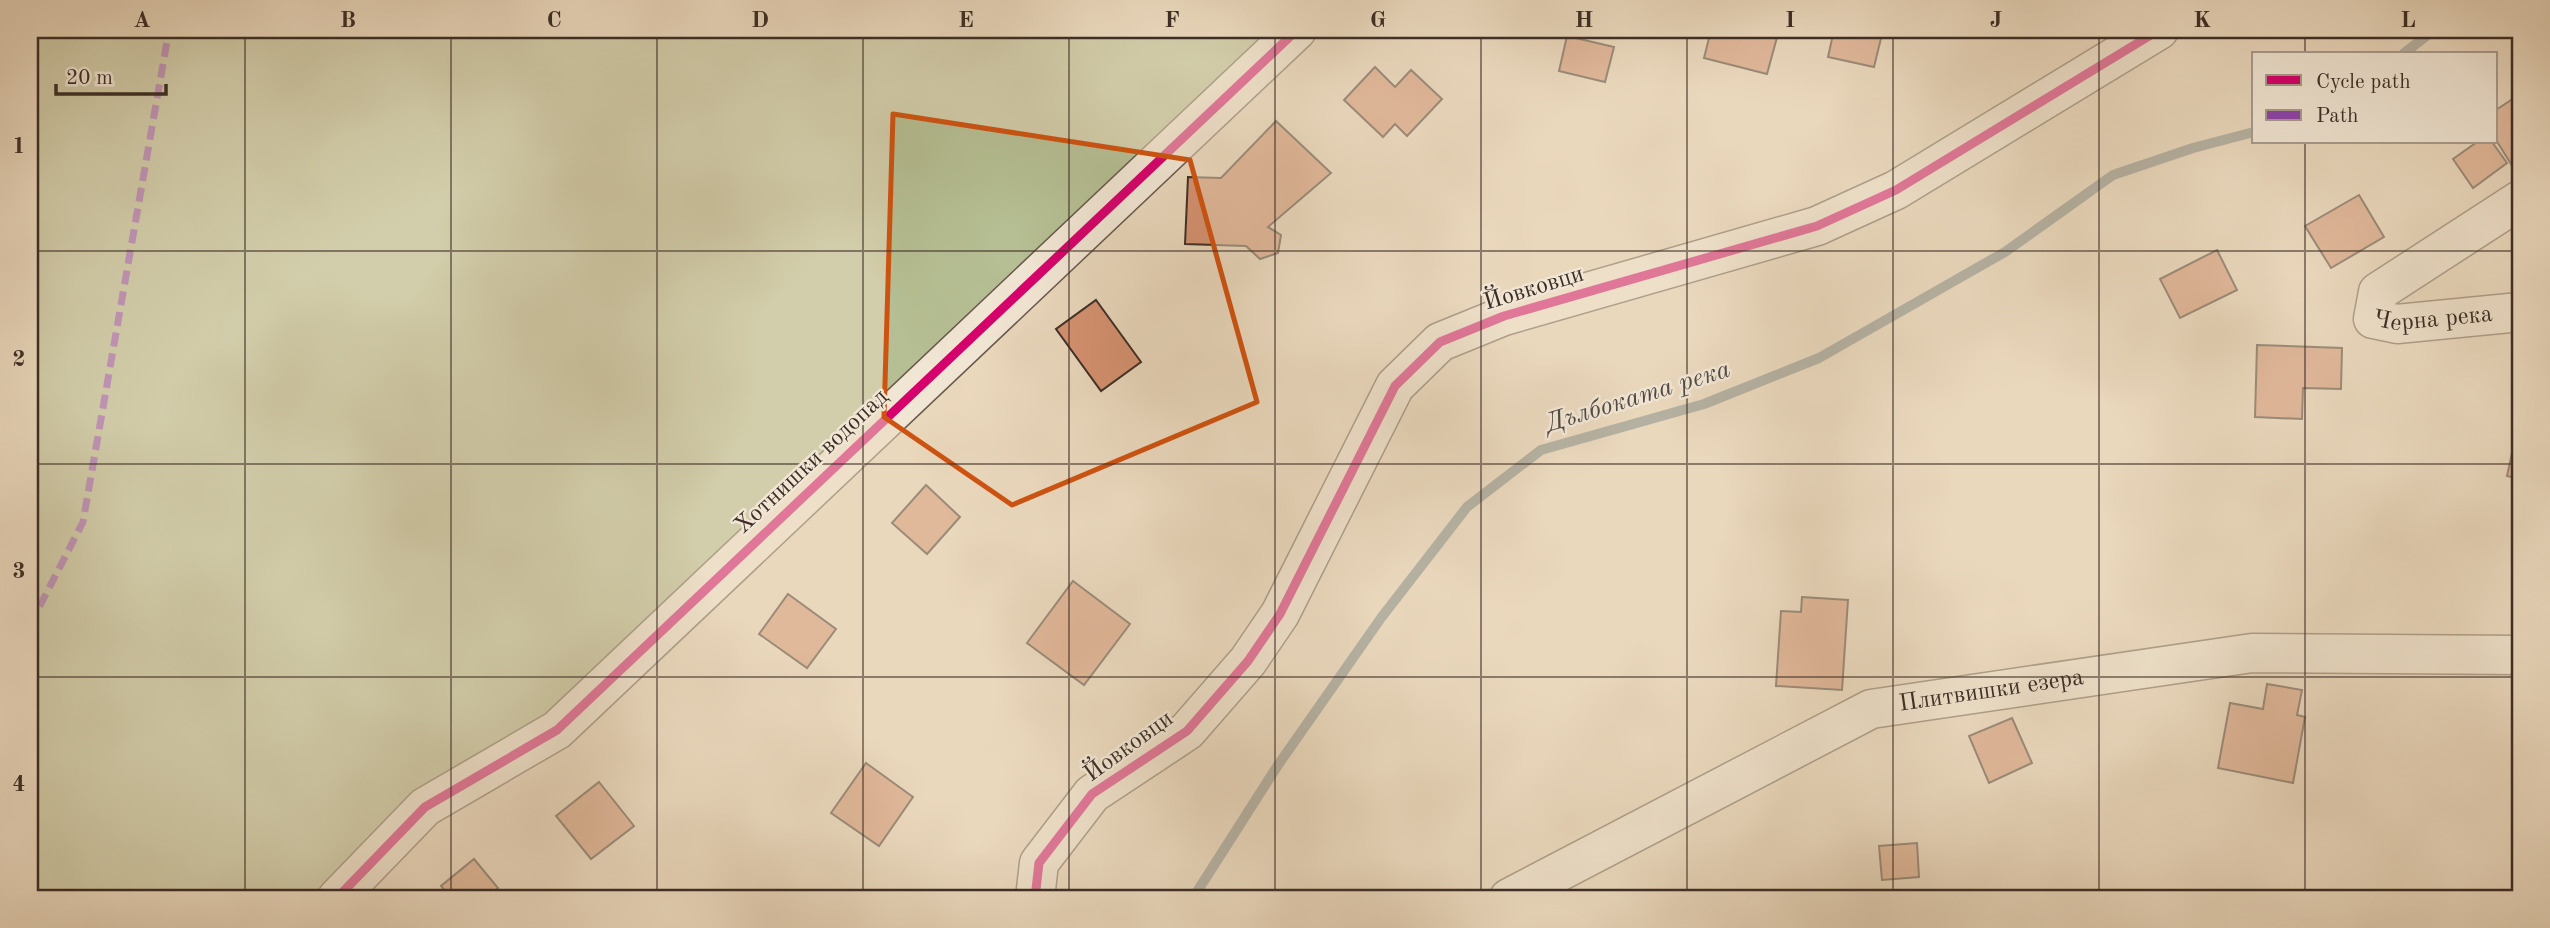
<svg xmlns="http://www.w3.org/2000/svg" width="2550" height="928" font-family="'Old Standard TT',serif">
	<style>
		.green { fill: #b5bf93; stroke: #78765d; stroke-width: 2 }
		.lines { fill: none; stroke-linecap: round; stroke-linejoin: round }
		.stream { stroke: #778081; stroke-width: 10 }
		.building { fill: #d59170; stroke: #3c2e27; stroke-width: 2 }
		.street-casing { stroke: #68584c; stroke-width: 41 }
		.street { stroke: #f1e6d4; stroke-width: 38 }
		.quiet { stroke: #8e44ad; stroke-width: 7; stroke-dasharray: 14 7; stroke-linecap: butt }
		.cycleway-casing { stroke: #f1e6d4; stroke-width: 13 }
		.cycleway { stroke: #d6006c; stroke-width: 9 }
		.marked { fill: none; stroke: #ce5310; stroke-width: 5; stroke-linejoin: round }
		.grid { fill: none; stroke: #3c2e27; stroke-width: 2; stroke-opacity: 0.55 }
		.labels { text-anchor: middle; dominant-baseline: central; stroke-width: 5; stroke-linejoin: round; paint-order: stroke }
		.street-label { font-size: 24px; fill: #3c2e27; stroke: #f1e6d4 }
		.water-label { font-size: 26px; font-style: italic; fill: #504945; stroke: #f1e6d4 }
		.neatline { fill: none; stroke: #3c2e27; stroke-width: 2.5 }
		.grid-label { font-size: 23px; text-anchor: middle; font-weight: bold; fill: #3c2e27 }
	</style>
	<rect width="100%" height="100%" fill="#ead8bd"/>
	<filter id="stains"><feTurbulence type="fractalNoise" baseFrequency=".00286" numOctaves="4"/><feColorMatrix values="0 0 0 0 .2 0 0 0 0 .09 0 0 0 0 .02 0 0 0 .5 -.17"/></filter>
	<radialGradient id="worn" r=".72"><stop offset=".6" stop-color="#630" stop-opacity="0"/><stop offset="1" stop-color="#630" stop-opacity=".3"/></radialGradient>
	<path class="green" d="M30 30H1297L557 730 337 898H30Z"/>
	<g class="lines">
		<g class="stream">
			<path d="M2403 54 2434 30"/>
			<path d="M1193 898 1278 765 1381 618 1467 507 1541 450 1704 404 1819 358 2005 252 2113 175 2193 148 2254 132"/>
		</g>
	</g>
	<g class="building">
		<path d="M1711 30H1779L1767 74 1704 58Z"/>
		<path d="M1834 30H1883L1874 67 1828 57Z"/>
		<path d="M1567 36 1614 47 1605 82 1559 71Z"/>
		<path d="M1375 67 1395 87 1411 70 1442 99 1407 136 1395 124 1383 137 1344 100Z"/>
		<path d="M2520 94V170L2516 172 2496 140V110Z"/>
		<path d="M1276 121 1331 173 1268 227 1281 235 1278 253 1260 259 1246 246 1185 244 1188 177 1221 178Z"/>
		<path d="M2477 142H2492L2507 163 2473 188 2453 159Z"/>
		<path d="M2359 195 2384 237 2331 268 2305 226Z"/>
		<path d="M2217 250 2237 290 2180 318 2160 279Z"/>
		<path d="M1096 300 1141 362 1101 391 1056 329Z"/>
		<path d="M2257 345 2342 348 2341 389 2303 388 2302 419 2255 417Z"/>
		<path d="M2515 439 2520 440V479L2507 476Z"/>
		<path d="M926 485 960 517 927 554 892 523Z"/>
		<path d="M1073 581 1130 624 1084 685 1027 643Z"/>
		<path d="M788 594 836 629 807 668 759 634Z"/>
		<path d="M1802 597 1848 600 1842 690 1776 686 1781 611 1801 612Z"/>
		<path d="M2267 684 2302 690 2297 715 2305 717 2293 783 2218 768 2230 703 2263 709Z"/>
		<path d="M2012 718 2032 763 1989 783 1969 736Z"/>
		<path d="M866 763 913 797 879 846 831 813Z"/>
		<path d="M599 782 634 826 591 859 556 816Z"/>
		<path d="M1917 843 1919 877 1882 880 1879 846Z"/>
		<path d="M474 859 498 888 484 898H451L441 886Z"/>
	</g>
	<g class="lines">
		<defs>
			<g id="street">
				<path id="s1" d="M2520 200 2378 292 2373 319 2397 324 2520 312"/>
				<path d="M337 898 425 807 557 730 1297 30"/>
				<path d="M1035 898 1039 863 1092 794 1187 731 1248 661 1280 614 1395 386 1440 342 1504 316 1817 226 1896 190 2159 30"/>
				<path id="s2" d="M1509 898 1871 709 2252 653 2520 655"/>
			</g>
		</defs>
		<use href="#street" class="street-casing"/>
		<use href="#street" class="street"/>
		<path class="quiet" d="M30 625 83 522 169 30"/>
		<defs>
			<g id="cycleway">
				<path d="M337 898 425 807 557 730 1297 30"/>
				<path d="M1035 898 1039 863 1092 794 1187 731 1248 661 1280 614 1395 386 1440 342 1504 316 1817 226 1896 190 2159 30"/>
			</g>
		</defs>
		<use href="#cycleway" class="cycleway-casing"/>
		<use href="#cycleway" class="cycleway"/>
	</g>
	<path d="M0 0H2550V928H0ZM893 114 1190 160 1257 402 1012 505 884 417Z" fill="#ead8bd" fill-opacity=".55" fill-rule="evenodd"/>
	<path class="marked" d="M893 114 1190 160 1257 402 1012 505 884 417Z"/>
	<path class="grid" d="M245 30V898M451 30V898M657 30V898M863 30V898M1069 30V898M1275 30V898M1481 30V898M1687 30V898M1893 30V898M2099 30V898M2305 30V54M2305 142V898M30 251H2520M30 464H2520M30 677H2520"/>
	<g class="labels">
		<g class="street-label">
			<text transform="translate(1534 289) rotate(-17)">Йовковци</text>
			<text stroke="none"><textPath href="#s1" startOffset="257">Черна река</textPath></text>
			<text transform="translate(812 462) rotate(-43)">Хотнишки водопад</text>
			<text stroke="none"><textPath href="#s2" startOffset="530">Плитвишки езера</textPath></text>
			<text transform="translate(1129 747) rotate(-36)">Йовковци</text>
		</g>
		<g class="water-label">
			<text transform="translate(1638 397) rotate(-17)">Дълбоката река</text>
		</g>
	</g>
	<rect width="2550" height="928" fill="none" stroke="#ead8bd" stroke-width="77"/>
	<rect x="2252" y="52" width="245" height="91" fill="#f1e6d4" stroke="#a99c8f" stroke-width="2"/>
	<rect x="2266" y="75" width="35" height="10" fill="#d6006c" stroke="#a99c8f" stroke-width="2"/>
	<text x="2316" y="88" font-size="21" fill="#3c2e27">Cycle path</text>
	<rect x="2266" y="110" width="35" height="10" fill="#8e44ad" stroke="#a99c8f" stroke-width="2"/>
	<text x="2316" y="122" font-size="21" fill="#3c2e27">Path</text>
	<path d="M56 84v10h110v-10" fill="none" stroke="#3c2e27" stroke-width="3.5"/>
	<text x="66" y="84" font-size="21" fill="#3c2e27" stroke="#f1e6d4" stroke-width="5" paint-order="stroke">20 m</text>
	<rect x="38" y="38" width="2474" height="852" class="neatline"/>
	<g class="grid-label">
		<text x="142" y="27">A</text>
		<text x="348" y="27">B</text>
		<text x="554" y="27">C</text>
		<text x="760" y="27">D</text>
		<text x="966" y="27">E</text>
		<text x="1172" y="27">F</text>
		<text x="1378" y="27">G</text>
		<text x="1584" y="27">H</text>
		<text x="1790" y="27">I</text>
		<text x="1996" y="27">J</text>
		<text x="2202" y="27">K</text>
		<text x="2408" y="27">L</text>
		<text x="19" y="153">1</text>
		<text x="19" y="366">2</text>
		<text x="19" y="578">3</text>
		<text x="19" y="791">4</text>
	</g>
	<rect width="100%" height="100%" filter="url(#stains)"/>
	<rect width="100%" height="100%" fill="url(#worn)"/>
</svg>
